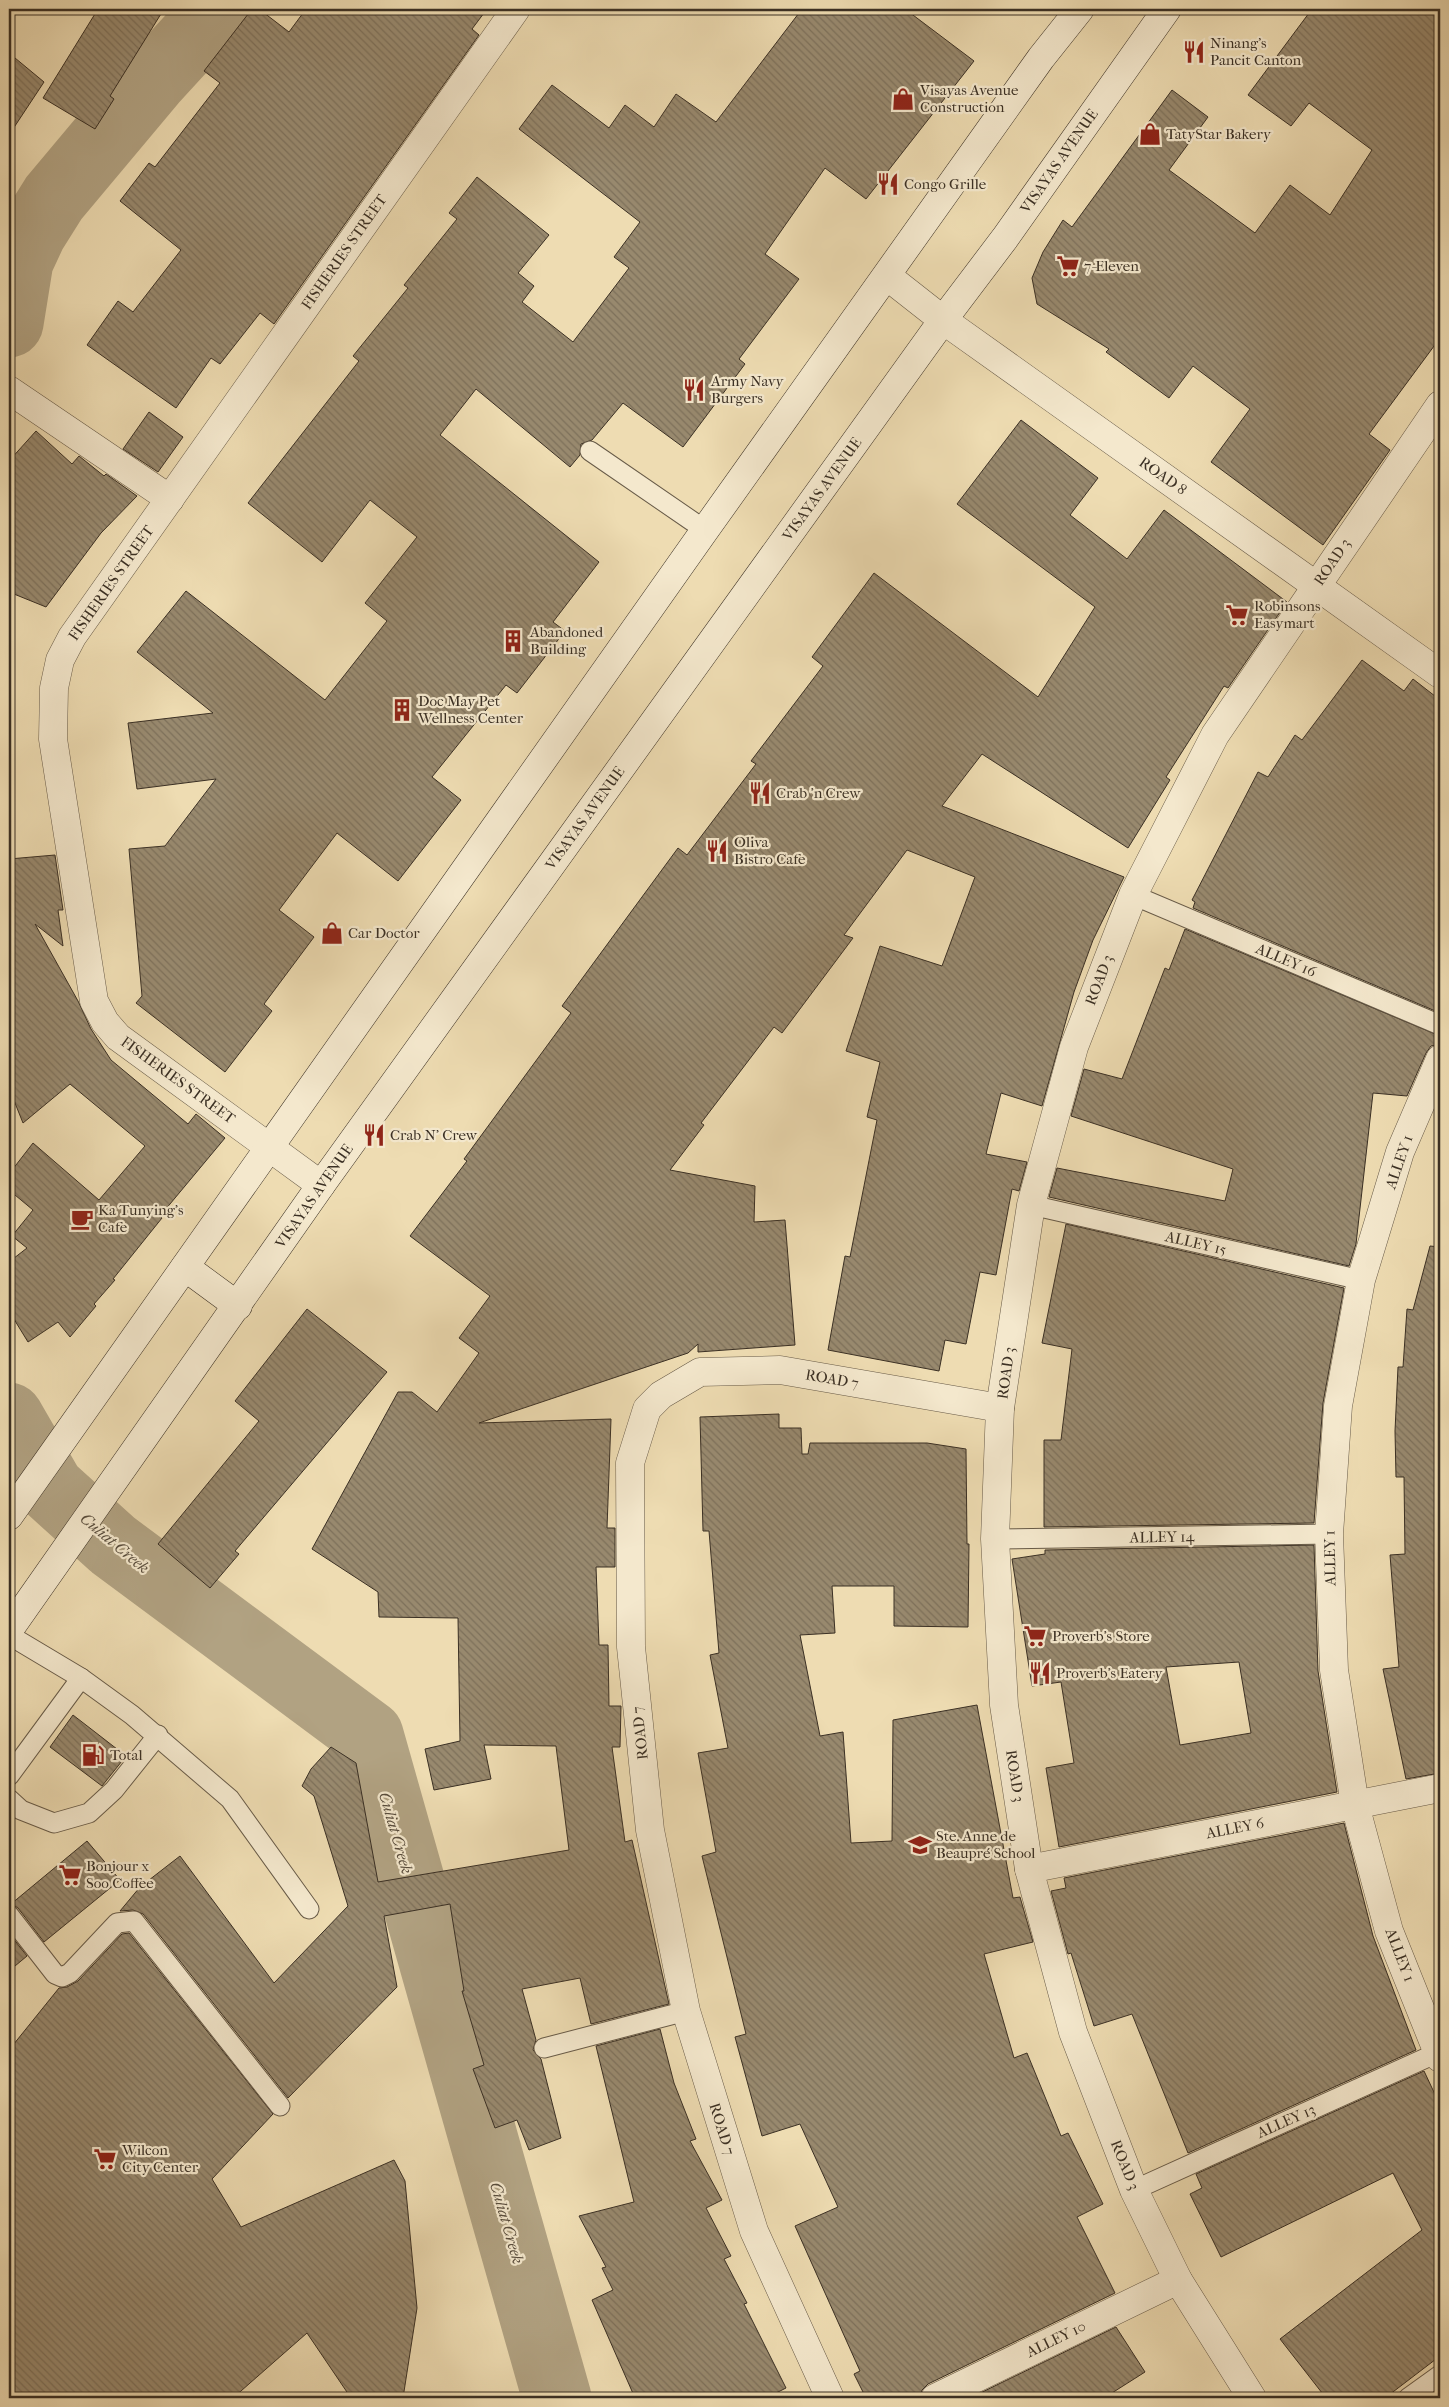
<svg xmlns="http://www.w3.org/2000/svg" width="1449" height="2407" font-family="'IM FELL French Canon',serif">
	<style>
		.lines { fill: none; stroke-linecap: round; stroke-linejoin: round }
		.river { stroke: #b1a282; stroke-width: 69 }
		.building { fill: url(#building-back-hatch); stroke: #3b3024; fill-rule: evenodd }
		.service-casing { stroke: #685b48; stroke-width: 21 }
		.minor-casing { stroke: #685b48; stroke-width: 29 }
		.tertiary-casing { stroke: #685b48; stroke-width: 29 }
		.secondary-casing { stroke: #3b3024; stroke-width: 29 }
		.service { stroke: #f4e8cd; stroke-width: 19 }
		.minor { stroke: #f4e8cd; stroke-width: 28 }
		.tertiary { stroke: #f4e8cd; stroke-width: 28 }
		.secondary { stroke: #f4e8cd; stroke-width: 28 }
		.labels { text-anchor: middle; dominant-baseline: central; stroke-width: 4.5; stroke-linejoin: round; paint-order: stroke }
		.poi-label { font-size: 15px; fill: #3b3024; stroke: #f4e8cd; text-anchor: start }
		.street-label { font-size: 15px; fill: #3b3024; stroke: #f4e8cd }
		.water-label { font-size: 16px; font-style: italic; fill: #584c3c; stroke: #f4e8cd }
	</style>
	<defs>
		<pattern id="building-back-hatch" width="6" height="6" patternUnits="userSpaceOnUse" patternTransform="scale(1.25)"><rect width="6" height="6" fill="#98896e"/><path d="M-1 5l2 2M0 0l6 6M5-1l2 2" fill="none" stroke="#7d705a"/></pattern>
	</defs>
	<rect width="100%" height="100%" fill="#eedcb2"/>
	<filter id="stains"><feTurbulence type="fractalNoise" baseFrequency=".004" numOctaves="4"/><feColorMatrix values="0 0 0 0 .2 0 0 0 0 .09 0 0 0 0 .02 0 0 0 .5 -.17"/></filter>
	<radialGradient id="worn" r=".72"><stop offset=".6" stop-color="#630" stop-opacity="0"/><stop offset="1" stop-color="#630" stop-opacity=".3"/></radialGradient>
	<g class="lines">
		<g class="river">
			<path d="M9 323 19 261 32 233 54 198 152 81 218 9"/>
			<path d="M9 1417 50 1488 113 1545 369 1735 557 2398"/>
		</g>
	</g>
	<g class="building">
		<path d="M98 9H164L110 96 114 99 95 129 43 98Z"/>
		<path d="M252 9H259L289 32 306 9H487L472 29 479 35 274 324 260 313 220 364 211 358 176 408 87 345 118 301 133 312 181 250 120 201 149 163 155 167 220 83 204 71Z"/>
		<path d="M802 9H905L974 61 866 199 825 168 765 254 799 279 739 359 745 364 683 447 623 403 592 440 581 444 580 455 570 467 476 389 440 435 599 562 553 622 565 631 517 693 506 685 432 777 461 800 398 881 337 833 279 910 314 937 264 1004 272 1011 225 1072 136 1003 142 996 129 849 165 846 216 779 137 789 128 723 213 713 137 652 186 591 325 700 387 621 365 603 417 537 370 500 322 562 248 503 359 361 353 356 408 288 404 285 457 219 449 213 477 177 549 235 518 273 534 286 522 302 573 342 629 268 614 257 640 222 519 129 552 85 609 128 625 105 654 127 676 94 716 122Z"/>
		<path d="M1312 9H1440V338L1369 434 1390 450 1323 545 1211 462 1250 409 1193 366 1169 398 1106 352 1109 349 1037 304 1032 278 1043 252 1063 220 1072 227 1172 90 1208 117 1169 170 1255 233 1290 185 1330 215 1372 150 1309 103 1291 126 1248 95Z"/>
		<path d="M9 53 44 82 9 135Z"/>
		<path d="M149 412 183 437 158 472 123 449Z"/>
		<path d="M1021 420 1098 478 1070 515 1127 559 1164 510 1287 602 1228 688 1224 686 1166 777 1170 780 1128 848 982 754 942 806 1124 877 1093 940 1074 992 1042 1106 1001 1093 986 1154 1027 1162 1019 1191 1012 1189 996 1275 980 1272 966 1344 945 1340 939 1371 828 1350 845 1256 850 1257 877 1120 867 1117 880 1062 846 1051 880 946 942 966 975 877 907 850 844 935 853 938 782 1033 774 1027 701 1123 704 1125 670 1170 755 1186 754 1222 785 1220 795 1345 698 1352V1344L688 1353 479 1423 611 1419 607 1528H615V1567H596L599 1645H608L609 1706H621L620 1747H612L625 1842 632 1840 669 2004 591 2024 580 1978 522 1989 536 2040 533 2050 541 2059 561 2138 529 2150 517 2120 495 2128 473 2069 484 2065 462 1991H464L450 1904 384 1916 397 1987 288 2098 143 1914 133 1910 120 1911 140 1887 180 1856 274 1983 348 1906 314 1796 302 1786 311 1769 331 1747 356 1763 378 1882 569 1850 556 1746 484 1745 491 1779 434 1790 425 1749 460 1741 458 1618 379 1617 378 1592 312 1549 398 1392H412L437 1412 479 1353 459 1338 490 1296 410 1236 467 1161 464 1159 571 1013 562 1006 628 916 678 848 687 855 756 764 751 761 823 666 812 657 874 573 1038 697 1095 607 957 504Z"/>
		<path d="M36 431 72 464 79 456 104 476 106 474 137 496 101 533 46 607 9 592V461Z"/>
		<path d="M1362 660 1404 691 1413 679 1440 700V1013L1193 908 1195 902 1192 900 1258 772 1268 777 1295 735 1302 740Z"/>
		<path d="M55 855 63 910H58L63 946 35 924 78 1001 91 1029 111 1060 188 1124 196 1114 225 1138 160 1216 162 1218 113 1279 115 1280 94 1304 96 1306 70 1337 58 1322 28 1342 9 1311V1262L27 1248 12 1236 33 1210 9 1190V1174L33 1143 99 1200 145 1146 70 1084 23 1123 9 1088V859Z"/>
		<path d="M1185 929 1440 1036V1044L1431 1046 1426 1053 1407 1096 1373 1093 1356 1244 1349 1266 1049 1197 1057 1168 1225 1201 1233 1169 1071 1116 1084 1069 1122 1079 1165 968 1169 970Z"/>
		<path d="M1066 1224 1344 1288 1323 1403 1314 1523 1044 1527V1440H1061L1072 1349 1042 1343Z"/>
		<path d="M1430 1246 1440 1247V1773L1406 1779 1383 1669 1399 1667 1390 1555 1405 1554 1404 1477H1396L1395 1431 1398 1367H1403L1407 1309 1413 1310Z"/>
		<path d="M307 1309 387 1372 235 1551 239 1554 210 1588 158 1544 259 1421 235 1401Z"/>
		<path d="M779 1414V1428H801L802 1454H808L810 1443H927L966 1449 967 1544H969L968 1627 894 1626V1586H832L835 1633 800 1635 820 1736 843 1732 851 1843 892 1841 893 1720 977 1705 1013 1898 1020 1897 1033 1942 984 1954 1014 2058 1027 2053 1061 2136 1068 2133 1103 2204 1077 2217 1115 2293 928 2384 922 2390 920 2398H866L854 2374 860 2371 795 2226 838 2207 800 2124 762 2136 735 2037 746 2034 702 1856 716 1852 698 1753 728 1748 710 1655 719 1653 709 1531H703L700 1417Z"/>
		<path d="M1314 1545 1318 1671 1337 1792 1059 1847 1046 1768 1074 1763 1061 1682 1032 1686 1012 1559 1045 1554V1550ZM1239 1662 1251 1733 1180 1745 1166 1667Z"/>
		<path d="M73 1715 126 1756 102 1786 50 1747Z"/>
		<path d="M1344 1823 1373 1936 1416 2050 1188 2153 1132 2014 1094 2026 1071 1953 1068 1954 1051 1891 1066 1888 1064 1878Z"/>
		<path d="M87 1841 120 1880 44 1942 18 1908 11 1904Z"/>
		<path d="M9 1933 27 1956 9 1971Z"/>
		<path d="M129 1933 273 2114 212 2179 241 2227 394 2160 405 2181 417 2308 403 2398H351L307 2333 233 2398H9V2050L59 1988 67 1987 78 1981 122 1934Z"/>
		<path d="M660 2029 674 2083 696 2139 690 2141 722 2200 706 2208 731 2256 724 2259 747 2303 744 2304 786 2388 766 2398H635L592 2300 613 2290 602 2268 606 2267 579 2216 634 2202 596 2046Z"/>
		<path d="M1424 2071 1440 2105V2356L1385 2398H1326L1280 2339 1422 2230 1393 2173 1221 2257 1190 2194 1202 2188 1196 2174Z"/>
		<path d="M1116 2327 1145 2372 1104 2398H970Z"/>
	</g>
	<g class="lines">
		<defs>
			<g id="service">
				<path d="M590 451 705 530"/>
				<path d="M1133 895 1440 1025"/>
				<path d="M1031 1205 1361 1280"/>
				<path d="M995 1539 1329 1534"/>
				<path d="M9 1635 81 1678 132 1715 230 1799 309 1909"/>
				<path d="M9 1776 81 1678"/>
				<path d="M9 1799 21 1810 54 1823 89 1813 114 1790 158 1735"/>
				<path d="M9 1915 55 1974 62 1977 70 1973 117 1923 134 1921 280 2106"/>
				<path d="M544 2048 686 2011"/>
				<path d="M1134 2190 1437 2053"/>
				<path d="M1408 2398 1440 2375"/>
			</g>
			<g id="minor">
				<path d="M1440 1059 1400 1152 1361 1280 1338 1406 1329 1534 1334 1670 1355 1805 1389 1931 1440 2058"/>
				<path d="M1029 1869 1440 1788"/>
				<path d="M830 2398 754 2231 686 2011 650 1830 631 1647 630 1463 647 1409 661 1395 700 1372 780 1370 1000 1408"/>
				<path d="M935 2398 1178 2280"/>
			</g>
			<g id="tertiary">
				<path d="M887 276 943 320 1440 674"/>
				<path d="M9 390 170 499"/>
				<path d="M321 1185 118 1037 105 1022 94 1001 53 739 54 688 60 660 72 637 516 9"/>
				<path d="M1252 2398 1178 2280 1134 2190 1073 2032 1029 1869 1004 1705 995 1539 1000 1408 1031 1205 1074 1047 1133 895 1215 735 1440 405"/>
			</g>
			<g id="secondary">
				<path d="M185 1267 238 1306"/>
				<path d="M9 1516 705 530 1041 58 1080 9"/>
				<path d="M9 1630 321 1185 943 320 1005 238 1167 9"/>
			</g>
		</defs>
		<use href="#service" class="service-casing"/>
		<use href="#minor" class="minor-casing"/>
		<use href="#tertiary" class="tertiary-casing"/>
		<use href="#secondary" class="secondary-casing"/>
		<use href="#service" class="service"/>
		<use href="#minor" class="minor"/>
		<use href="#tertiary" class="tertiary"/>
		<use href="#secondary" class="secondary"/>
	</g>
	<defs>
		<symbol id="restaurant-bare" viewBox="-9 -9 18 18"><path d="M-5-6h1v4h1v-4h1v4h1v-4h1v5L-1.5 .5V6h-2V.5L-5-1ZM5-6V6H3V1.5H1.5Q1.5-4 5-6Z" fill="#8f2418" stroke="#f4e8cd" stroke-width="2.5" paint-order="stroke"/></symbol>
		<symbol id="shop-bare" viewBox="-9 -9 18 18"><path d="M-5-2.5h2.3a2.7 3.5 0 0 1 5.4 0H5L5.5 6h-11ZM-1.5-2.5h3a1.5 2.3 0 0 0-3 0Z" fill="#8f2418" stroke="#f4e8cd" stroke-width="2.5" paint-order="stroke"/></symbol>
		<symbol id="supermarket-bare" viewBox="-9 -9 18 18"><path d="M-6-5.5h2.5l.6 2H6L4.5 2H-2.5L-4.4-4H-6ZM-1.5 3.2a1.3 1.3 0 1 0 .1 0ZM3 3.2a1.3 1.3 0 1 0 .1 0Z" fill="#8f2418" stroke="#f4e8cd" stroke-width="2.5" paint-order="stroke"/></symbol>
		<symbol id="building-bare" viewBox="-9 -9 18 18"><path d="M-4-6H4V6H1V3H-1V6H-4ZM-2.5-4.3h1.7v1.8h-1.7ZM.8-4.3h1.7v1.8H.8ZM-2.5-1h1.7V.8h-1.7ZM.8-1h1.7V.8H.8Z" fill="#8f2418" stroke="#f4e8cd" stroke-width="2.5" paint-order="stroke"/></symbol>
		<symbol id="cafe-bare" viewBox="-9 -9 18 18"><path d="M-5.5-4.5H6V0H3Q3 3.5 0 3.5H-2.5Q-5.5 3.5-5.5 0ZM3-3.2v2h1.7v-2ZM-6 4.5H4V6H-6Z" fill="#8f2418" stroke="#f4e8cd" stroke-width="2.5" paint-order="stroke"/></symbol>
		<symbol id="fuel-bare" viewBox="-9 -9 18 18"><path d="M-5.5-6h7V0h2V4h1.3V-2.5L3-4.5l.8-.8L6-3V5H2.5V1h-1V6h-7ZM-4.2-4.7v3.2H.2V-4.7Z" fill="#8f2418" stroke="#f4e8cd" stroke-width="2.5" paint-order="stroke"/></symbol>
		<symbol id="school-bare" viewBox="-9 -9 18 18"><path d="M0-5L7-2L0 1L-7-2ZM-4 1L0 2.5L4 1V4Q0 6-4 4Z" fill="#8f2418" stroke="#f4e8cd" stroke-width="2.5" paint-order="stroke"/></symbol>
	</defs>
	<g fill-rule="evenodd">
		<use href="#restaurant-bare" x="1178" y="36" width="32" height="32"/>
		<use href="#shop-bare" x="887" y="83" width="32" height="32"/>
		<use href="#shop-bare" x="1134" y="118" width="32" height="32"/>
		<use href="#restaurant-bare" x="872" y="168" width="32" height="32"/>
		<use href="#supermarket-bare" x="1052" y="250" width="32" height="32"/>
		<use href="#restaurant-bare" x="678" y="374" width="32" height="32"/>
		<use href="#supermarket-bare" x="1221" y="599" width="32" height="32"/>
		<use href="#building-bare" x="497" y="625" width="32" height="32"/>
		<use href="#building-bare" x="386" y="694" width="32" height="32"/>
		<use href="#restaurant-bare" x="744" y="777" width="32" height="32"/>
		<use href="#restaurant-bare" x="701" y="835" width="32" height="32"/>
		<use href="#shop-bare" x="316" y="917" width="32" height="32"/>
		<use href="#restaurant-bare" x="358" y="1119" width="32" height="32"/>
		<use href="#cafe-bare" x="66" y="1203" width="32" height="32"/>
		<use href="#supermarket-bare" x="1019" y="1620" width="32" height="32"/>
		<use href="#restaurant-bare" x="1024" y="1657" width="32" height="32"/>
		<use href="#fuel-bare" x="77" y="1739" width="32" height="32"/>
		<use href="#school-bare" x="904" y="1829" width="32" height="32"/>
		<use href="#supermarket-bare" x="54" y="1859" width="32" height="32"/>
		<use href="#supermarket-bare" x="89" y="2143" width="32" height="32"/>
	</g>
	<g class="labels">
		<g class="poi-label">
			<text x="1210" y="43">Ninang's<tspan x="1210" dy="17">Pancit Canton</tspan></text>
			<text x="920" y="90">Visayas Avenue<tspan x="920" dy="17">Construction</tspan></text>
			<text x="1166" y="134">TatyStar Bakery</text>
			<text x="904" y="184">Congo Grille</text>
			<text x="1084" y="266">7-Eleven</text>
			<text x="711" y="381">Army Navy<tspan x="711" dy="17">Burgers</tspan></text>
			<text x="1254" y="606">Robinsons<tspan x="1254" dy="17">Easymart</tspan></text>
			<text x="530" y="632">Abandoned<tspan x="530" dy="17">Building</tspan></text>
			<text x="418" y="701">Doc May Pet<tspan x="418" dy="17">Wellness Center</tspan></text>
			<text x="776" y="793">Crab 'n Crew</text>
			<text x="734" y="842">Oliva<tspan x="734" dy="17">Bistro Cafe</tspan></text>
			<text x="348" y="933">Car Doctor</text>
			<text x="390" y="1135">Crab N' Crew</text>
			<text x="98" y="1210">Ka Tunying's<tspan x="98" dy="17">Cafe</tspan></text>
			<text x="1052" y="1636">Proverb's Store</text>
			<text x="1056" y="1673">Proverb's Eatery</text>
			<text x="110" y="1755">Total</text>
			<text x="936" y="1836">Ste. Anne de<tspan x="936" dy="17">Beaupré School</tspan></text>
			<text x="86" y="1866">Bonjour x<tspan x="86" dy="17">Soo Coffee</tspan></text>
			<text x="122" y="2150">Wilcon<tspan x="122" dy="17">City Center</tspan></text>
		</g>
		<g class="street-label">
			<text transform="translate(1059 161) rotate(-55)">VISAYAS AVENUE</text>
			<text transform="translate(344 252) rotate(-55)">FISHERIES STREET</text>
			<text transform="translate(1163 476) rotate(35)">ROAD 8</text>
			<text transform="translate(822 489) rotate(-54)">VISAYAS AVENUE</text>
			<text transform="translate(1332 562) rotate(-56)">ROAD 3</text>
			<text transform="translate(111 583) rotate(-55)">FISHERIES STREET</text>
			<text transform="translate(585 818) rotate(-54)">VISAYAS AVENUE</text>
			<text transform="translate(1286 960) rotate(23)">ALLEY 16</text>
			<text transform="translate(1099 980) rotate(-69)">ROAD 3</text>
			<text transform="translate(178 1080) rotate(36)">FISHERIES STREET</text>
			<text transform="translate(1399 1162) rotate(-71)">ALLEY 1</text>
			<text transform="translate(314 1196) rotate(-55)">VISAYAS AVENUE</text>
			<text transform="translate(1196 1243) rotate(13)">ALLEY 15</text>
			<text transform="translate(1006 1373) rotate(-82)">ROAD 3</text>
			<text transform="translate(832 1379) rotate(10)">ROAD 7</text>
			<text transform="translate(1162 1537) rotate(-1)">ALLEY 14</text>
			<text transform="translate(1330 1558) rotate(-91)">ALLEY 1</text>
			<text transform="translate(640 1733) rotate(-96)">ROAD 7</text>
			<text transform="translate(1015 1776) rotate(81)">ROAD 3</text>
			<text transform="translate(1235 1828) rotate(-11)">ALLEY 6</text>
			<text transform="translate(1400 1955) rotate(69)">ALLEY 1</text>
			<text transform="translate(1286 2121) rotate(-24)">ALLEY 13</text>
			<text transform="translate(722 2129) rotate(73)">ROAD 7</text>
			<text transform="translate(1125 2165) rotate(68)">ROAD 3</text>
			<text transform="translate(1056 2339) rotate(-26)">ALLEY 10</text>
		</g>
		<g class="water-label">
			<text transform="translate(115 1543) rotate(40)">Culiat Creek</text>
			<text transform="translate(396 1833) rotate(74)">Culiat Creek</text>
			<text transform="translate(507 2223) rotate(74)">Culiat Creek</text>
		</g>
	</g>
	<rect width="1449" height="2407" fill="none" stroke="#eedcb2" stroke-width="30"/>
	<rect x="10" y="10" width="1429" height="2387" fill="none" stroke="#3b3024" stroke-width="2.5"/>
	<rect x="15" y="15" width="1419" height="2377" fill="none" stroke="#3b3024"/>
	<rect width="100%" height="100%" filter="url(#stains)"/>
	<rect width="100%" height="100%" fill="url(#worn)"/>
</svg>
